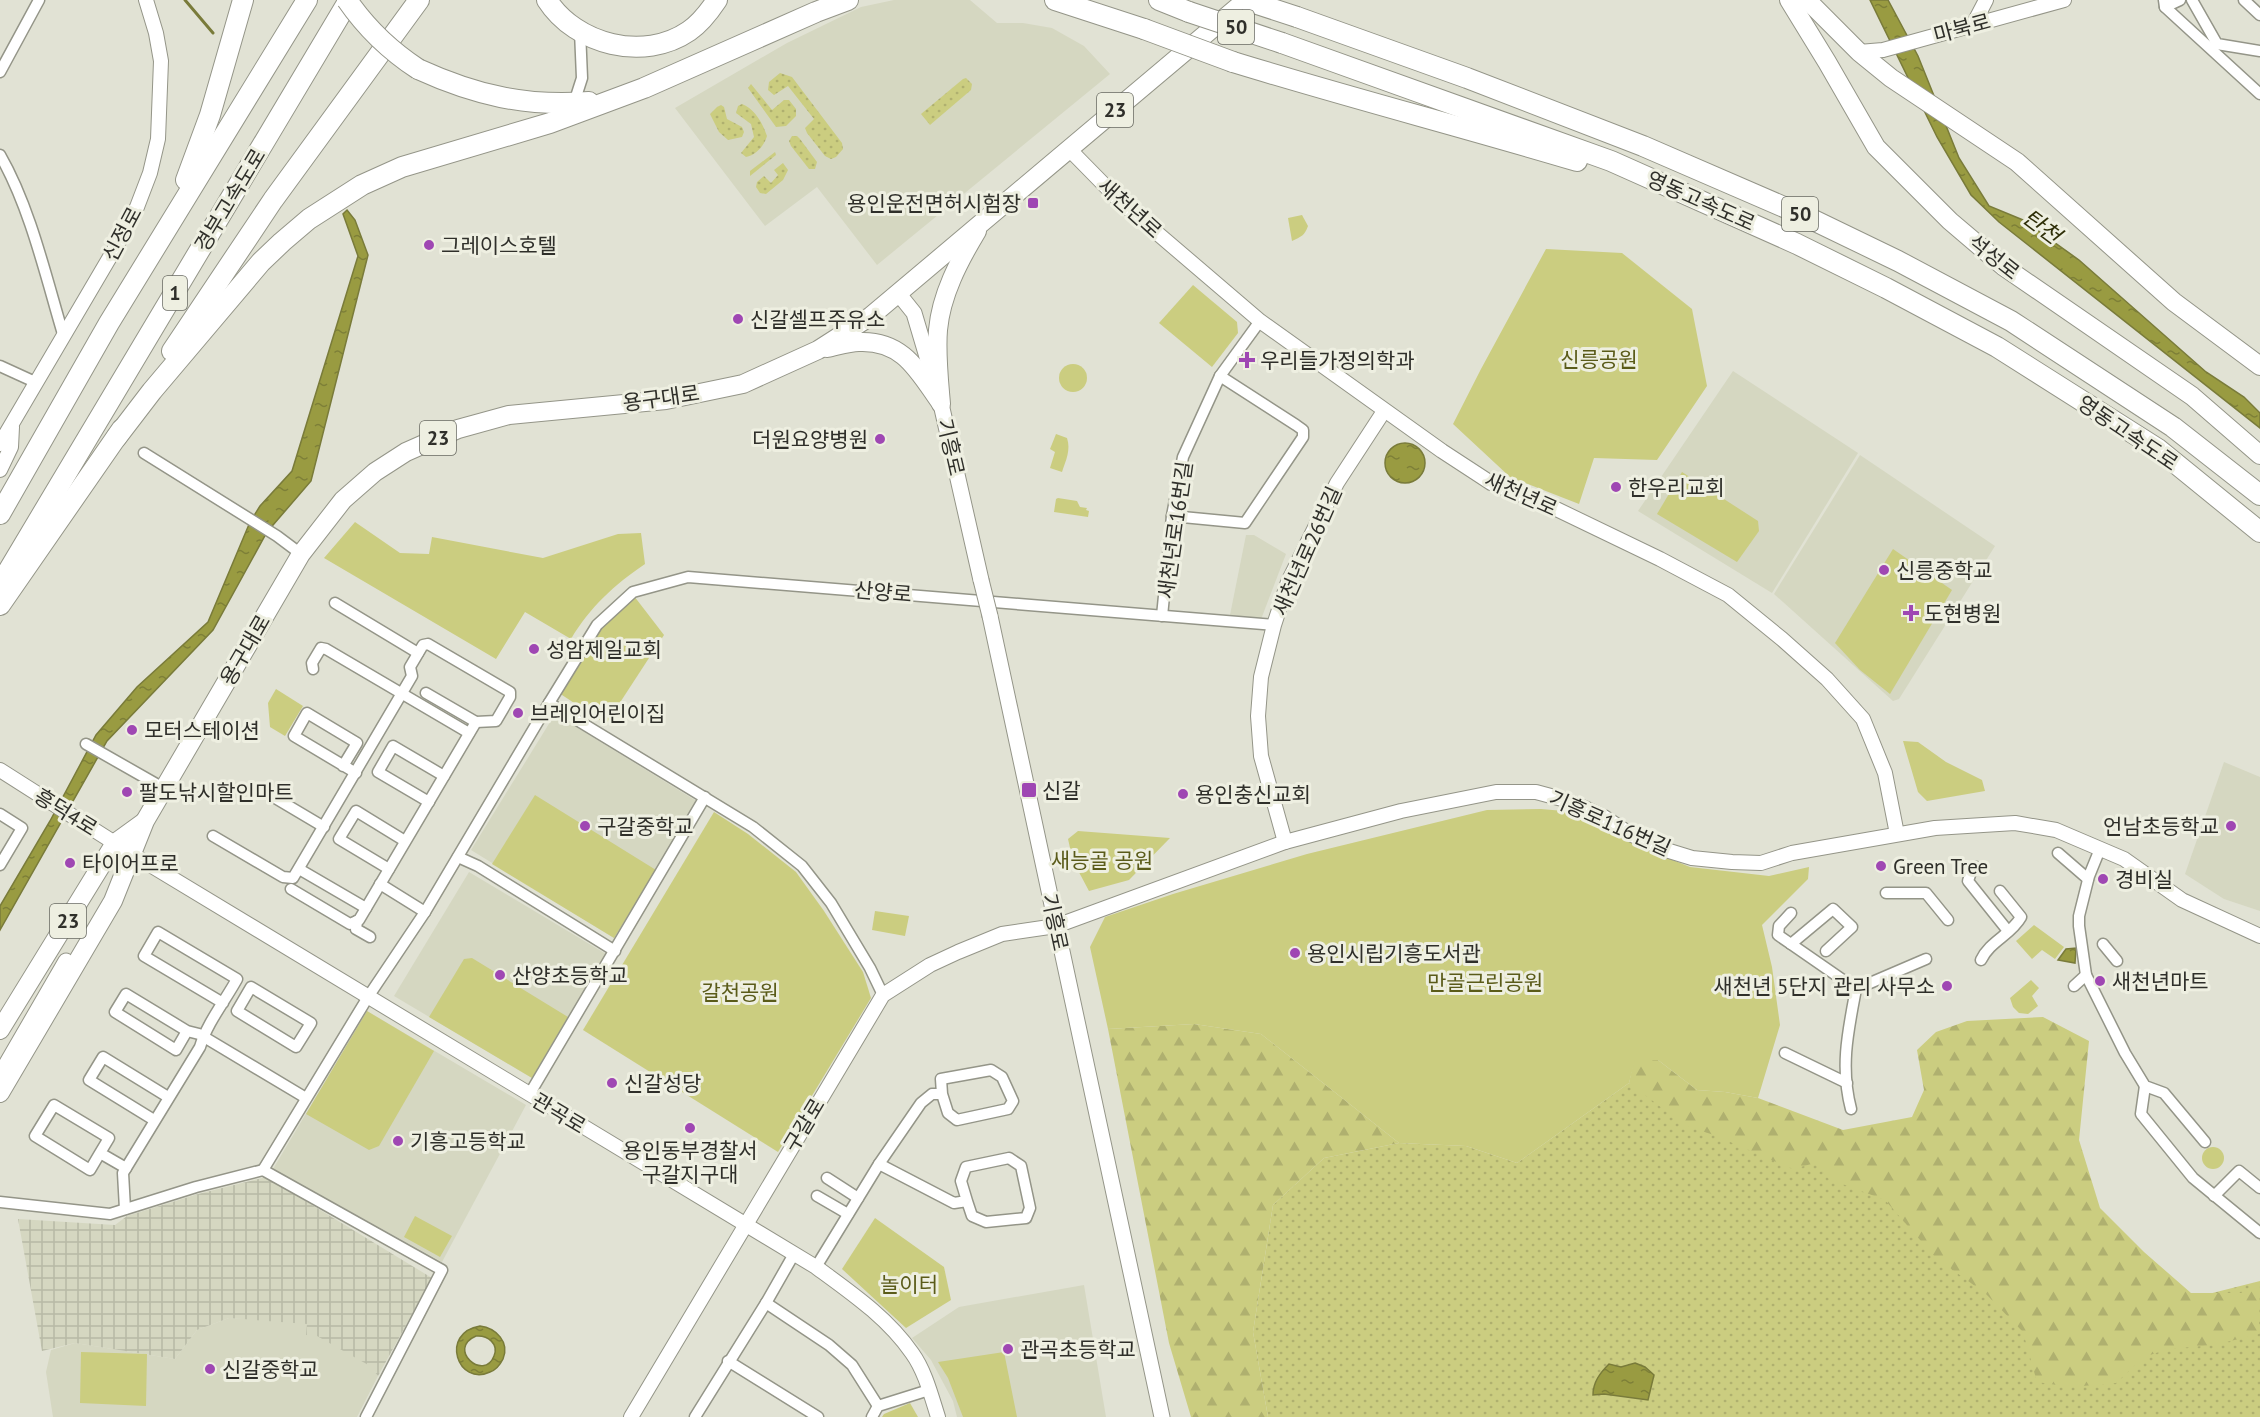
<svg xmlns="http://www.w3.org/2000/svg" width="2260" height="1417" font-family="'PT Sans','Noto Sans KR',sans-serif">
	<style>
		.built { fill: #d5d7c1 }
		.industrial { fill: url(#industrial-grid) }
		.grass { fill: url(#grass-dots) }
		.forest { fill: url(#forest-firs) }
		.green { fill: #cbcd80 }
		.water { fill: url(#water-ripples); stroke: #797b3a; stroke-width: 1.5; fill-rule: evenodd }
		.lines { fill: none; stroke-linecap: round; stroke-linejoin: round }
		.stream { stroke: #797b3a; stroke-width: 3 }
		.minor-casing { stroke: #949588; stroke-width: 13 }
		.tertiary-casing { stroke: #949588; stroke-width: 16 }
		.secondary-casing { stroke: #949588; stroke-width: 17 }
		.primary-casing { stroke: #949588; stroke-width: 20 }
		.trunk-casing { stroke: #949588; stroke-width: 20 }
		.motorway-casing { stroke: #949588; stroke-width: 22 }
		.minor { stroke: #fff; stroke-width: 10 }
		.tertiary { stroke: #fff; stroke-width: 14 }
		.secondary { stroke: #fff; stroke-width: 15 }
		.primary { stroke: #fff; stroke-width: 18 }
		.trunk { stroke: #fff; stroke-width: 18 }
		.motorway { stroke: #fff; stroke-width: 20 }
		.secondary-bridge-casing { stroke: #949588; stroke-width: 17; stroke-linecap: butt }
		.motorway-bridge-casing { stroke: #949588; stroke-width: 22; stroke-linecap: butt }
		.secondary-bridge { stroke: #fff; stroke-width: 15 }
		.motorway-bridge { stroke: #fff; stroke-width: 20 }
		.poi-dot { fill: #9f47b3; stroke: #eeefe1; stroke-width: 2 }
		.labels { text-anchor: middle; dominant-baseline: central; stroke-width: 6; stroke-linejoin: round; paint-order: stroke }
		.shield { fill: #eeefe1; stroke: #686961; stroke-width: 1.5 }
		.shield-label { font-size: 20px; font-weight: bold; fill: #2f2f2a }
		.street-label { font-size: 21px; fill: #2f2f2a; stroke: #eeefe1 }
		.poi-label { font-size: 21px; fill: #2f2f2a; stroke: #eeefe1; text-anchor: start }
		.park-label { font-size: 21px; fill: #5a5b19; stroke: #eeefe1 }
		.water-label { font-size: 22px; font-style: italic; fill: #2f2f08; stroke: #eeefe1 }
	</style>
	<defs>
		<pattern id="industrial-grid" width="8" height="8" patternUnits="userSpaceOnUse" patternTransform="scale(1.5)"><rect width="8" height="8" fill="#d5d7c1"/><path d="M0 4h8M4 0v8" fill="none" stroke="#b7b9a6"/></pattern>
		<pattern id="grass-dots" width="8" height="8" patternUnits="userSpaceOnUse" patternTransform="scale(1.5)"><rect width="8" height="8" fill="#cbcd80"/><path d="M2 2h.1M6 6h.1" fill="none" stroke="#afb06f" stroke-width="1.8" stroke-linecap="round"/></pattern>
		<pattern id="forest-firs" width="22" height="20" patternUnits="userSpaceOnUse" patternTransform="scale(1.5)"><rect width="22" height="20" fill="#cbcd80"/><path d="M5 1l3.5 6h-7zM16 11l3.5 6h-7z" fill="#afb06f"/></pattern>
		<pattern id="water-ripples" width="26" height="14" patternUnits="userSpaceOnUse" patternTransform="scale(1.5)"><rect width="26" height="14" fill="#999b41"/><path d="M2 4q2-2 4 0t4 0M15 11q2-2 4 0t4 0" fill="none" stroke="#7d7f37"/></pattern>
	</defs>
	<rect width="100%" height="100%" fill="#e1e2d4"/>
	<g class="built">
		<path d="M894 0H970L997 23H1023L1052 28 1084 46 1110 74 877 265 817 187 765 226 675 108 787 43 861 7Z"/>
		<path d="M1733 371 1858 453 1772 593 1638 511Z"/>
		<path d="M1860 455 1995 546 1899 699 1893 701 1774 594Z"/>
		<path d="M1246 535H1254L1286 554 1260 622 1230 615Z"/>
		<path d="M555 714 698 802 614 938 471 850Z"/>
		<path d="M2224 762 2260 777V911L2224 899 2185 874Z"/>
		<path d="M469 872 606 954 532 1078 394 996Z"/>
		<path d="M367 1011 526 1105 442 1262 273 1169Z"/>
		<path d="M1084 1285 1106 1417H957L953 1401 931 1360 912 1338 959 1307Z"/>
		<path d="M229 1318 308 1322 319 1333 371 1366 378 1376 357 1417H53L46 1372 51 1350 75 1343 175 1359 197 1330Z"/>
	</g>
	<path class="industrial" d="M266 1177 432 1278 378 1376 370 1366 317 1336 306 1335 307 1324 229 1318 197 1330 175 1359 75 1343 42 1351 18 1219 115 1225 127 1216 198 1194Z"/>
	<g class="grass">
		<path d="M780 73 792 77 842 143 843 149 836 157 831 159 825 156 807 133 805 128 814 119 788 86 774 95 768 90 769 82Z"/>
		<path d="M966 78 972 84 971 90 930 125 921 114 963 79Z"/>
		<path d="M751 84 772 110 784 100H789L796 109V116L786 126 776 127 748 88Z"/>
		<path d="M742 104C755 109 763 124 767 136 764 146 756 155 746 157L741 153 754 137 751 124 736 113 738 106Z"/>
		<path d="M721 105 724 107 727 119 742 127 744 132 742 137 728 140 719 132 710 114 717 107Z"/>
		<path d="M792 136H797L800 139 817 162 815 169H809L791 146 789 141Z"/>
		<path d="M775 152 776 155 750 176V171Z"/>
		<path d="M783 163 788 170 783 180 766 194 760 193 756 187 757 182 764 176 771 183 778 175 774 170Z"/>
		<path d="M1629 1083 1902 1188 2042 1336 2260 1281V1417H1268L1253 1332 1273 1205 1324 1158 1399 1143 1466 1146 1517 1163Z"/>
	</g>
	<g class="forest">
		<path d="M2043 1017 2089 1041 2079 1140 2100 1208 2144 1252 2191 1293H2241L2260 1282 2259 1334 2214 1345 2168 1349 2144 1357 2116 1383 2071 1387 2037 1382 2023 1332 1986 1294 1935 1257 1885 1200 1829 1179 1815 1163 1793 1169 1714 1135 1686 1126 1629 1083 1634 1060H1658L1697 1090 1725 1092 1758 1098 1843 1130 1912 1117 1924 1090 1917 1050 1936 1032 1967 1021Z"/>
		<path d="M1194 1024 1261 1034 1399 1143 1324 1158 1273 1205 1253 1332 1268 1417H1191L1169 1343 1108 1029Z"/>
	</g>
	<g class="green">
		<path d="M1302 215 1308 226C1305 235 1301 237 1292 241L1288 218Z"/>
		<path d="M1546 249 1622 253 1692 309 1707 386 1657 460 1594 458 1579 504 1510 477 1453 424 1481 369Z"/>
		<path d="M1193 285 1237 322 1238 333 1212 367 1159 323Z"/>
		<circle cx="1073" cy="378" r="14"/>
		<path d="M1056 434 1067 438C1071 450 1066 460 1062 472L1050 468 1055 452 1050 449Z"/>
		<path d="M1682 472 1758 521 1759 531 1737 562 1657 514Z"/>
		<path d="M1058 498 1077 501 1080 507 1087 508 1086 510 1089 511 1088 517 1054 512 1056 499Z"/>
		<path d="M355 522 400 553 429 554 432 537 543 558 618 534 641 533 645 564C614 585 590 607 571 639L525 612 496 659 324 558Z"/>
		<path d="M1893 549 1952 590 1890 694 1860 670 1835 643Z"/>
		<path d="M634 596 664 635 606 724 559 693 601 626Z"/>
		<path d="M276 689 303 706 285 736 270 727 268 703Z"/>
		<path d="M1903 741 1918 742 1946 762 1982 780 1985 791 1927 801 1918 792Z"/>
		<path d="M535 795 656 870 614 938 492 864Z"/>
		<path d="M1541 809 1564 811 1599 821 1636 845 1690 867 1769 876 1809 867 1808 879 1762 925 1772 967 1780 1025 1758 1098 1725 1092 1697 1090 1658 1060H1635L1629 1083 1517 1163 1466 1146 1399 1143 1261 1034 1194 1024 1108 1029 1090 947 1105 917 1173 894 1307 854 1487 810Z"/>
		<path d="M714 812 748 834 796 872 824 911 863 972 871 998 778 1152 583 1030Z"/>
		<path d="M1078 831 1170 838 1129 880 1089 891 1073 861 1068 839Z"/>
		<path d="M875 911 909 916 905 936 872 930Z"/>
		<path d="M2034 925 2064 947 2055 959 2042 950 2032 959 2016 941Z"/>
		<path d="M472 958 568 1017 532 1078 429 1017 464 959Z"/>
		<path d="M2031 980 2039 988 2032 996 2038 1006 2028 1014 2019 1013 2013 1007 2010 998Z"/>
		<path d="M367 1011 434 1051 379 1146 369 1150 306 1114Z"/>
		<circle cx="2213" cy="1158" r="11"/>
		<path d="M415 1216 452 1236 440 1257 404 1237Z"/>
		<path d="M875 1218 944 1267 951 1300 906 1328 842 1269Z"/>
		<path d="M81 1352 147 1354 146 1406 80 1403Z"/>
		<path d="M1004 1352 1017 1417H963L948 1378 938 1362Z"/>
		<path d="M910 1403 918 1417H882L884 1414Z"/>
	</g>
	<g class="water">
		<path d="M1870 0H1888L1918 56 1959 158 1989 206 2023 220 2079 260 2206 372 2244 397 2260 413V428L1999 222 1971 195 1937 137Z"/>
		<path d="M347 210 355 220 368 255 311 481 267 532 213 630 107 741 0 930V906L50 821 96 735 137 687 208 622 250 522 260 506 292 471 358 256 343 214Z"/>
		<circle cx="1405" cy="463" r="20"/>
		<path d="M2076 948 2075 963 2058 960 2066 949Z"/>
		<path d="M480 1326C496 1328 510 1342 503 1359 500 1365 496 1370 490 1372 458 1387 439 1333 480 1326ZM476 1336C488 1335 499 1344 494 1356 484 1382 446 1349 476 1336Z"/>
		<path d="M1635 1363 1645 1367 1654 1375 1648 1400 1604 1394 1593 1395C1593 1382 1600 1373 1609 1364L1621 1367Z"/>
	</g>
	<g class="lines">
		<path class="stream" d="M185 0 213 33"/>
		<defs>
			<g id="minor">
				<path d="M2164 0 2165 7 2260 94"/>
				<path d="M2192 0 2217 44 2260 51"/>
				<path d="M2244 0 2260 15"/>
				<path d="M2165 7 2180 0"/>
				<path d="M0 72 39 0"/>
				<path d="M574 103 582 78 580 31"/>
				<path d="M0 155C30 207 46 277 63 334"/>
				<path d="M0 366 35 382"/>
				<path d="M144 453 277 536 301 554"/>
				<path d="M1172 516 1245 523 1303 437V430L1296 425 1220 376"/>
				<path d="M335 603 418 653"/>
				<path d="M1162 616 1172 516 1183 457 1220 376 1260 321"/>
				<path d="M313 669 312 663 321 648 326 649 469 733"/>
				<path d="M549 703 597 625 633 592 688 577 1274 625"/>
				<path d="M86 744 165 789"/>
				<path d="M343 766 357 743 307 713 294 736 356 773"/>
				<path d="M260 789 324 827"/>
				<path d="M429 802 378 772 393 746 444 776"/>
				<path d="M0 814 22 828 0 865"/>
				<path d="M213 836 283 877 293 878 412 676 410 667 423 645 428 644 510 692V697L496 721 476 722 426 693"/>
				<path d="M2100 849 2089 876 2079 916V926L2086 975 2125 1053 2145 1086 2164 1093 2205 1142"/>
				<path d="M2058 853 2088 879"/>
				<path d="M458 857 478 866 615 951"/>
				<path d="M1976 867 1972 869 1968 881 2008 931"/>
				<path d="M299 869 366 908"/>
				<path d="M389 869 339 839 356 811 405 841"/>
				<path d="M380 884 425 912"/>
				<path d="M291 889 350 924 359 920 476 722"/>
				<path d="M1886 893H1926L1948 920"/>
				<path d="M1791 913 1779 926 1778 935 1791 944"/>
				<path d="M357 921 356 929 370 937"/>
				<path d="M2103 944 2117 961"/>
				<path d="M1826 951 1852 927 1833 909 1791 944 1856 989 1926 959"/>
				<path d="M1981 960C1990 941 2011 935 2021 917L2000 891"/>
				<path d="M2074 986 2086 975"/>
				<path d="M251 987 311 1023 296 1047 237 1011Z"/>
				<path d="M187 1031 176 1050 115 1012 126 994 187 1031 199 1034 306 1098"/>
				<path d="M1785 1053 1847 1083"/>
				<path d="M2145 1086 2141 1114 2193 1178 2260 1233"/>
				<path d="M529 1095 705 797"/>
				<path d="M1851 1109C1840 1067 1848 1031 1856 989"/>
				<path d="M154 1120 89 1080 103 1057 168 1097"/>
				<path d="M100 1153 90 1170 35 1136 54 1105 109 1138 100 1153 126 1168"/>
				<path d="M879 1164 954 1203 967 1201 961 1181 966 1167 1009 1158 1021 1166 1030 1208 1026 1218 986 1222 972 1216 967 1201"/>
				<path d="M263 1170 368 997 425 912 549 703 753 827 802 866 831 903 870 968 883 995"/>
				<path d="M827 1178 858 1198"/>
				<path d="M817 1196 848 1214"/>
				<path d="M2214 1196 2239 1171 2260 1188"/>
				<path d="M0 1202 110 1214 196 1187 263 1170 442 1270 366 1417"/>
				<path d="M125 1209 123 1173 200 1047C207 1023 225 1001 237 979L158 932 144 956 223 1003"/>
				<path d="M816 1267 879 1164 921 1103 932 1094H942L948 1113 957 1120 1008 1109 1013 1101 1002 1077 991 1070 941 1079 942 1094"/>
				<path d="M766 1303 794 1254"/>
				<path d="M728 1361 818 1417"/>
				<path d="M695 1417 766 1303 829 1345 852 1365 878 1406"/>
				<path d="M872 1417 878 1406 929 1390"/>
			</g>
			<g id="tertiary">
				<path d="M1973 25 1986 0"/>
				<path d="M1859 52 1883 50 2064 0"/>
				<path d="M1069 149 1122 203 1260 321 1442 451 1491 483 1550 506 1660 559 1728 595 1782 639 1827 679 1863 719 1885 773 1897 834"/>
				<path d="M0 444 117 245 137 207 150 173 158 139 161 61 156 33 146 0"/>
				<path d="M0 470 11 447 12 427"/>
				<path d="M0 770 132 854 816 1267C850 1292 887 1317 912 1353 925 1371 931 1395 938 1417"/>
				<path d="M1285 842 1261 756 1258 716 1261 677 1274 625 1288 582 1337 483 1384 411"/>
				<path d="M631 1417 883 995 930 965 958 952 1002 934 1056 926 1285 842 1401 811 1496 792H1536L1562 799 1587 809 1604 817 1630 834 1666 850 1692 858 1732 862 1761 863 1792 853 1935 828 2015 823 2056 830 2124 859 2182 900 2260 936"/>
			</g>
			<g id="secondary">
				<path d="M898 293 914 313 941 404 981 580"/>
				<path d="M990 616 1162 1417"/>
				<path d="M0 1075 66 961"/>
			</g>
			<g id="primary">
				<path d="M827 348C837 346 849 342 859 342 903 340 918 371 940 402"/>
				<path d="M941 404C939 380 936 354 938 330 941 295 959 261 977 231"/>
				<path d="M0 1030 115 843 144 822"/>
				<path d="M0 1093 113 901 145 821 301 554 343 500 375 472 406 452 458 429 509 415 666 400 743 384 818 350 871 316 1246 0"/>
			</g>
			<g id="trunk">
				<path d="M1789 0 1827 62 1876 147 1950 221 2003 266 2192 396 2260 455"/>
				<path d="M1807 0 1859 52 1891 78 2017 162 2174 302 2260 366"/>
			</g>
			<g id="motorway">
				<path d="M547 0C576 45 644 62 689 31 701 23 709 12 717 0"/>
				<path d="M1055 0 1144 29"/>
				<path d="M1159 0 1189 12"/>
				<path d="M1297 17 1467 78 1643 146 1807 217 1898 261 2011 321 2173 427 2260 495"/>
				<path d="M1282 43 1611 161 1797 244 1886 288 1997 347 2158 449 2260 532"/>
				<path d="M1233 62C1347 97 1463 127 1577 161"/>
				<path d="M418 69C475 95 526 107 589 102"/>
				<path d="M186 180 210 115 243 0"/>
				<path d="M172 351 273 200 419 0"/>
				<path d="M116 438 152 391 261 262 282 242 309 219 362 185 402 167 550 123 644 88 816 12 848 0"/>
				<path d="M0 514 109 323 307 0"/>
				<path d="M1 583 349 0"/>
				<path d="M0 605 122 429"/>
			</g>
		</defs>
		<use href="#minor" class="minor-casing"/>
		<use href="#tertiary" class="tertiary-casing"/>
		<use href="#secondary" class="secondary-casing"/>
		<use href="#primary" class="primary-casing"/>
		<use href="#trunk" class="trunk-casing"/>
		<use href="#motorway" class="motorway-casing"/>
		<use href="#minor" class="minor"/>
		<use href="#tertiary" class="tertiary"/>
		<use href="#secondary" class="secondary"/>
		<use href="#primary" class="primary"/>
		<use href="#trunk" class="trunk"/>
		<use href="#motorway" class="motorway"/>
		<defs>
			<path id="secondary-bridge" d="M981 580 990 616"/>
			<g id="motorway-bridge">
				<path d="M347 0C367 29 389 50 418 69"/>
				<path d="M1245 0 1297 17"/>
				<path d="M1189 12 1282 43"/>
				<path d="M1144 29 1233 62"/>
			</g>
		</defs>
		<use href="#secondary-bridge" class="secondary-bridge-casing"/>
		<use href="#motorway-bridge" class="motorway-bridge-casing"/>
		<use href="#secondary-bridge" class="secondary-bridge"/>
		<use href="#motorway-bridge" class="motorway-bridge"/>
	</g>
	<g class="poi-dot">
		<rect x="1027" y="197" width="12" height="12" rx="3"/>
		<circle cx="429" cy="245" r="6"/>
		<circle cx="738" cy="319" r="6"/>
		<path d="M1244 351h6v6h6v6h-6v6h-6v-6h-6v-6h6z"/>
		<circle cx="880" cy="439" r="6"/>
		<circle cx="1616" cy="487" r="6"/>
		<circle cx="1884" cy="570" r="6"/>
		<path d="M1908 604h6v6h6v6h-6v6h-6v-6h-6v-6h6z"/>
		<circle cx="534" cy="649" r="6"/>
		<circle cx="518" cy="713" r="6"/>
		<circle cx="132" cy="730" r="6"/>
		<rect x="1021" y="782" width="16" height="16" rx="3"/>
		<circle cx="127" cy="792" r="6"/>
		<circle cx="1183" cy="794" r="6"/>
		<circle cx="585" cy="826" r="6"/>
		<circle cx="2231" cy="826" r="6"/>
		<circle cx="70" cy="863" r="6"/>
		<circle cx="1881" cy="866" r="6"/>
		<circle cx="2103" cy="879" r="6"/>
		<circle cx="1295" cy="953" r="6"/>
		<circle cx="500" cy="975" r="6"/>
		<circle cx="2100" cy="981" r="6"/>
		<circle cx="1947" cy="986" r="6"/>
		<circle cx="612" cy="1083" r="6"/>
		<circle cx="690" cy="1128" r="6"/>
		<circle cx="398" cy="1141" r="6"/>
		<circle cx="1008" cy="1349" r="6"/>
		<circle cx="210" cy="1369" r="6"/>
	</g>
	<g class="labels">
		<g class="shield">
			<rect x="1218" y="10" width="36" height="34" rx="4.5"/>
			<rect x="1097" y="93" width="36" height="34" rx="4.5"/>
			<rect x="1782" y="197" width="36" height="34" rx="4.5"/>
			<rect x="163" y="276" width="24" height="34" rx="4.5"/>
			<rect x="420" y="421" width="36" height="34" rx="4.5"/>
			<rect x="50" y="904" width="36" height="34" rx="4.5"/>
		</g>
		<g class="shield-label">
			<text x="1236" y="27">50</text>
			<text x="1115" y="110">23</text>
			<text x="1800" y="214">50</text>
			<text x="175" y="293">1</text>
			<text x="438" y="438">23</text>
			<text x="68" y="921">23</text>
		</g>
		<g class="street-label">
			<text transform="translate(1962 28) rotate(-15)">마북로</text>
			<text transform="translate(230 200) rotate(-59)">경부고속도로</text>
			<text transform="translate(1701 201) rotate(24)">영동고속도로</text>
			<text transform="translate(1130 208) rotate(42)">새천년로</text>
			<text transform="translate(122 234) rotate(-62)">신정로</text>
			<text transform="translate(1994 257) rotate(38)">석성로</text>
			<text transform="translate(661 398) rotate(-8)">용구대로</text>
			<text transform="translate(2128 433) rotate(34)">영동고속도로</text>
			<text transform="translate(951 447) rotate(77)">기흥로</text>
			<text transform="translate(1521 494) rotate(24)">새천년로</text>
			<text transform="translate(1175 530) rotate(-82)">새천년로16번길</text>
			<text transform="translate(1307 551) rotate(-66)">새천년로26번길</text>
			<text transform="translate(883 592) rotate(5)">산양로</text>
			<text transform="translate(245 650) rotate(-60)">용구대로</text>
			<text transform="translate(66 812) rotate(32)">흥덕4로</text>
			<text transform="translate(1610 823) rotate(24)">기흥로116번길</text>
			<text transform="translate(1055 922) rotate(78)">기흥로</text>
			<text transform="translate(559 1113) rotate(31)">관곡로</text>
			<text transform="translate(804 1125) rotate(-59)">구갈로</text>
		</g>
		<g class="poi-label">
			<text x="1021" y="203" text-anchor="end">용인운전면허시험장</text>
			<text x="441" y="245">그레이스호텔</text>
			<text x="750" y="319">신갈셀프주유소</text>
			<text x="1260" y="360">우리들가정의학과</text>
			<text x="868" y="439" text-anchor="end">더원요양병원</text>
			<text x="1628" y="487">한우리교회</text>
			<text x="1896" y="570">신릉중학교</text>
			<text x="1924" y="613">도현병원</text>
			<text x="546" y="649">성암제일교회</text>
			<text x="530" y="713">브레인어린이집</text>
			<text x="144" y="730">모터스테이션</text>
			<text x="1042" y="790">신갈</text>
			<text x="139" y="792">팔도낚시할인마트</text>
			<text x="1195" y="794">용인충신교회</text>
			<text x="597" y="826">구갈중학교</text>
			<text x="2219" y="826" text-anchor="end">언남초등학교</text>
			<text x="82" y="863">타이어프로</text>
			<text x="1893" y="866">Green Tree</text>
			<text x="2115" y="879">경비실</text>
			<text x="1307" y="953">용인시립기흥도서관</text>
			<text x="512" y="975">산양초등학교</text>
			<text x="2112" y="981">새천년마트</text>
			<text x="1935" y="986" text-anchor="end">새천년 5단지 관리 사무소</text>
			<text x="624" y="1083">신갈성당</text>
			<text x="410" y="1141">기흥고등학교</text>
			<text x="690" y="1150" text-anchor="middle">용인동부경찰서<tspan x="690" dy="24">구갈지구대</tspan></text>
			<text x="1020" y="1349">관곡초등학교</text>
			<text x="222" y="1369">신갈중학교</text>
		</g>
		<g class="park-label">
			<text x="1599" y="359">신릉공원</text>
			<text x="1102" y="860">새능골 공원</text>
			<text x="1485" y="982">만골근린공원</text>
			<text x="740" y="992">갈천공원</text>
			<text x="909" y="1284">놀이터</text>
		</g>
		<g class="water-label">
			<text transform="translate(2042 226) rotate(37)">탄천</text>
		</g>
	</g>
</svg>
